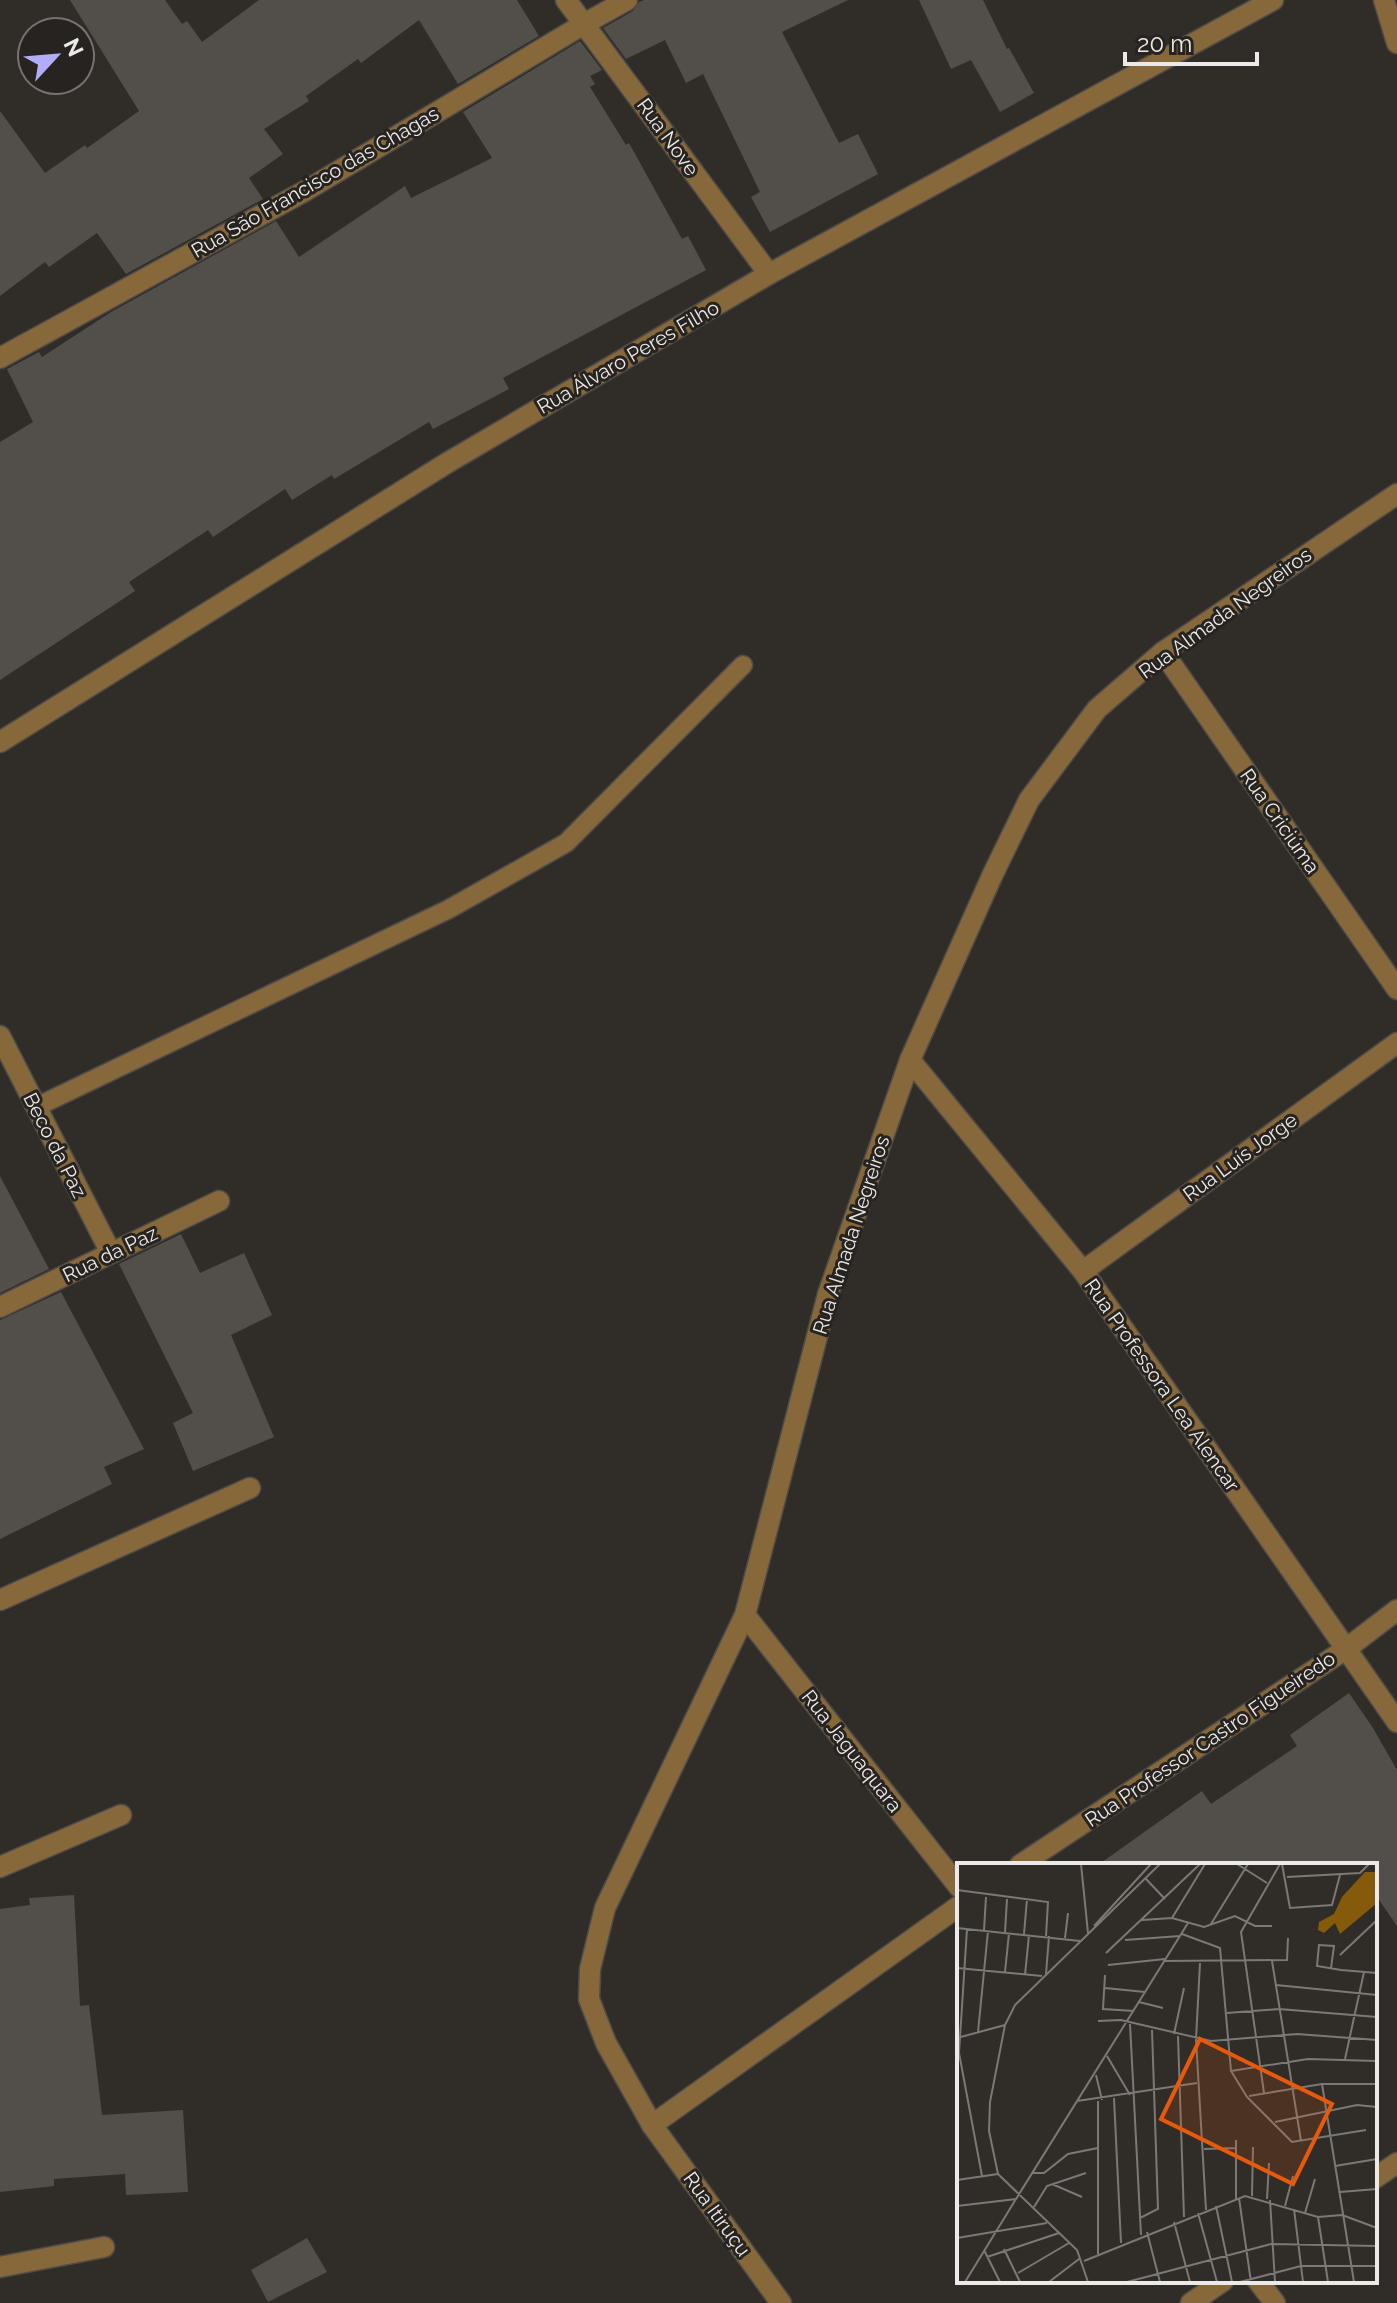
<svg xmlns="http://www.w3.org/2000/svg" width="1397" height="2303" font-family="Raleway,sans-serif">
	<style>
		.building { fill: #524f4b }
		.lines { fill: none; stroke-linecap: round; stroke-linejoin: round }
		.service-casing { stroke: #4e4b48; stroke-width: 21 }
		.minor-casing { stroke: #4e4b48; stroke-width: 23 }
		.service { stroke: #86683b; stroke-width: 18 }
		.minor { stroke: #86683b; stroke-width: 20 }
		.labels { text-anchor: middle; dominant-baseline: central; stroke-width: 6; stroke-linejoin: round; paint-order: stroke }
		.street-label { font-size: 20px; fill: #eceae8; stroke: #262320 }
		.inset-road { fill: none; stroke: #7b7975; stroke-width: 2 }
		.view { fill: #e8590c; fill-opacity: 0.15; stroke: #e8590c; stroke-width: 4 }
		.inset-edge { fill: none; stroke: #eceae8; stroke-width: 4 }
	</style>
	<rect width="100%" height="100%" fill="#302d29"/>
	<g class="building">
		<path d="M70 0H165L182 24 187 21 202 42 259 0H517L539 36 458 84 419 20 361 63 358 59 306 96 309 101 264 129 283 154 249 178 263 199 126 274 97 233 49 267 45 262 0 296V111L45 173 85 145 87 148 139 111Z"/>
		<path d="M644 0H848L782 32 839 143 858 134 878 174 770 232 751 197 760 192 703 74 686 83 665 40 626 59 603 28 633 11 639 2Z"/>
		<path d="M919 0H983L1007 49 1009 48 1034 93 1000 112 971 60 951 69Z"/>
		<path d="M580 41 602 70 590 76 595 84 590 87 626 145 629 143 682 239 688 236 706 270 503 378 509 389 433 429 429 422 334 479 332 475 292 500 285 489 213 537 208 530 129 582 135 591 0 680V442L33 422 7 369 39 352 42 357 111 312 276 221 299 257 405 186 411 198 492 158 463 112Z"/>
		<path d="M0 1176 49 1269 0 1293Z"/>
		<path d="M181 1234 200 1273 244 1253 272 1315 231 1335 274 1437 193 1471 173 1423 193 1413 119 1264Z"/>
		<path d="M61 1292 144 1449 104 1467 112 1484 0 1539V1320Z"/>
		<path d="M1349 1693 1373 1728 1397 1770V1926L1375 1894V1865H1098L1202 1791 1211 1804 1297 1746 1290 1735Z"/>
		<path d="M74 1895 80 2006 89 2005 102 2115 183 2110 188 2192 126 2195 125 2174 54 2179V2186L0 2192V1909L30 1905 29 1898Z"/>
		<path d="M307 2238 327 2272 268 2302 251 2270Z"/>
	</g>
	<g class="lines">
		<defs>
			<path id="service" d="M36 1107 449 909 566 843 743 665"/>
			<g id="minor">
				<path d="M566 0 769 274"/>
				<path d="M1384 0 1397 43"/>
				<path d="M0 358 305 191 584 24 627 0"/>
				<path d="M1163 652 1397 989"/>
				<path d="M0 742 447 463 769 274 1273 0"/>
				<path d="M0 1036 111 1253"/>
				<path d="M910 1060 1083 1271 1397 1722"/>
				<path d="M1083 1271 1397 1043"/>
				<path d="M0 1307 219 1201"/>
				<path d="M0 1600 250 1488"/>
				<path d="M745 1615 959 1887"/>
				<path d="M1020 1865 1346 1649 1397 1610"/>
				<path d="M0 1867 121 1815"/>
				<path d="M652 2125 959 1906"/>
				<path d="M1375 2178 1397 2163"/>
				<path d="M0 2267 104 2247"/>
				<path d="M1258 2281 1275 2303"/>
				<path d="M781 2303 652 2125 606 2043 589 1999 590 1969 605 1908 745 1615 828 1294 910 1060 992 876 1029 800 1097 709 1163 652 1397 494"/>
				<path d="M1191 2303 1223 2281"/>
			</g>
		</defs>
		<use href="#service" class="service-casing"/>
		<use href="#minor" class="minor-casing"/>
		<use href="#service" class="service"/>
		<use href="#minor" class="minor"/>
	</g>
	<g class="labels">
		<g class="street-label">
			<text transform="translate(668 137) rotate(54)">Rua Nove</text>
			<text transform="translate(315 182) rotate(-30)">Rua São Francisco das Chagas</text>
			<text transform="translate(628 357) rotate(-30)">Rua Álvaro Peres Filho</text>
			<text transform="translate(1225 613) rotate(-36)">Rua Almada Negreiros</text>
			<text transform="translate(1280 821) rotate(55)">Rua Criciúma</text>
			<text transform="translate(55 1145) rotate(63)">Beco da Paz</text>
			<text transform="translate(1240 1157) rotate(-36)">Rua Luís Jorge</text>
			<text transform="translate(851 1235) rotate(-72)">Rua Almada Negreiros</text>
			<text transform="translate(110 1254) rotate(-26)">Rua da Paz</text>
			<text transform="translate(1162 1385) rotate(55)">Rua Professora Lea Alencar</text>
			<text transform="translate(1210 1739) rotate(-34)">Rua Professor Castro Figueiredo</text>
			<text transform="translate(852 1751) rotate(52)">Rua Jaguaquara</text>
			<text transform="translate(717 2214) rotate(54)">Rua Itiruçu</text>
		</g>
	</g>
	<g transform="translate(957 1863)">
		<rect width="420" height="420" fill="#302d29"/>
		<path d="M408 9H420V40L383 71 378 60 367 70 361 67 362 59 377 51 385 34Z" fill="#855b0b"/>
		<path class="inset-road" d="M124 1 131 70M280 1 310 20M325 1 333 45 375 42 383 12M330 14 403 10 412 1M189 16 208 36M0 27 91 39 89 73M215 55 248 1M185 57 215 55 247 64 278 53 298 63H315M254 61 291 1M137 63 194 1M0 65 123 78M10 66 2 190 25 313M27 67 29 34M48 69 50 36M67 71 70 36M225 71 263 85 274 208 290 234 335 279 409 267M108 75 111 50M168 77 223 73M149 90 243 1M383 92 420 57M206 98 330 97 331 75M315 98 344 278M243 100 239 176 249 347M151 102 208 96M0 105 85 113M374 105 377 83 362 82 360 103 384 107 420 110M48 109 52 70M89 111 92 73M68 112 72 72M148 112 146 146 177 148M319 122 420 132M148 125 188 129M182 139 206 145M270 150 322 146 420 154M141 158 164 157 254 178 340 171 420 177M173 161 184 372M21 169 31 68M217 171 227 125M221 173 227 354M0 175 48 162M150 193 173 232M388 196 407 109M274 208 351 196 420 198M139 212 145 237M365 221 397 419M307 230 284 69 323 1M292 233 365 221H420M157 235 164 380M120 238 240 220M318 259 400 242 420 244M279 277V336M247 286 279 285M378 303 420 296M75 310H87L111 291 141 285M0 317 41 311M95 321 125 334M383 329 420 326M295 333 296 284M282 335 294 419M310 336 312 300M313 337 318 419M0 343 59 336 231 60M259 343 275 419M328 343 336 313M77 344 90 323 129 310M337 346 346 419M241 350 260 419M348 350 358 316M385 352 420 365M361 354 371 419M183 355 201 346 195 167M217 359 233 419M190 369 203 419M0 375 90 360M47 386 63 419M27 387 43 419M141 391V238M30 394 102 370M127 398 288 333 361 354 385 352M61 410 112 380M8 419 59 336M92 419 122 396M131 419 120 387 41 311 32 268 33 239 48 162 58 142 203 1M170 419 314 381 420 383M283 419 344 403H420"/>
		<path class="view" d="M243 176 375 241 336 321 204 256Z"/>
		<rect width="420" height="420" class="inset-edge"/>
	</g>
	<g transform="translate(56 56) rotate(64)"><circle r="38" fill="#262320" stroke="#757370" stroke-width="2"/>
	<path d="M0-6L14 30L0 20L-14 30Z" fill="#b2adfa"/>
	<text y="-12" font-size="22" font-weight="bold" text-anchor="middle" fill="#eceae8">N</text>
	</g>
	<path d="M1125 52v12h132v-12" fill="none" stroke="#eceae8" stroke-width="4"/>
	<text x="1137" y="52" font-size="24" fill="#eceae8" stroke="#262320" stroke-width="6" paint-order="stroke">20 m</text>
</svg>
